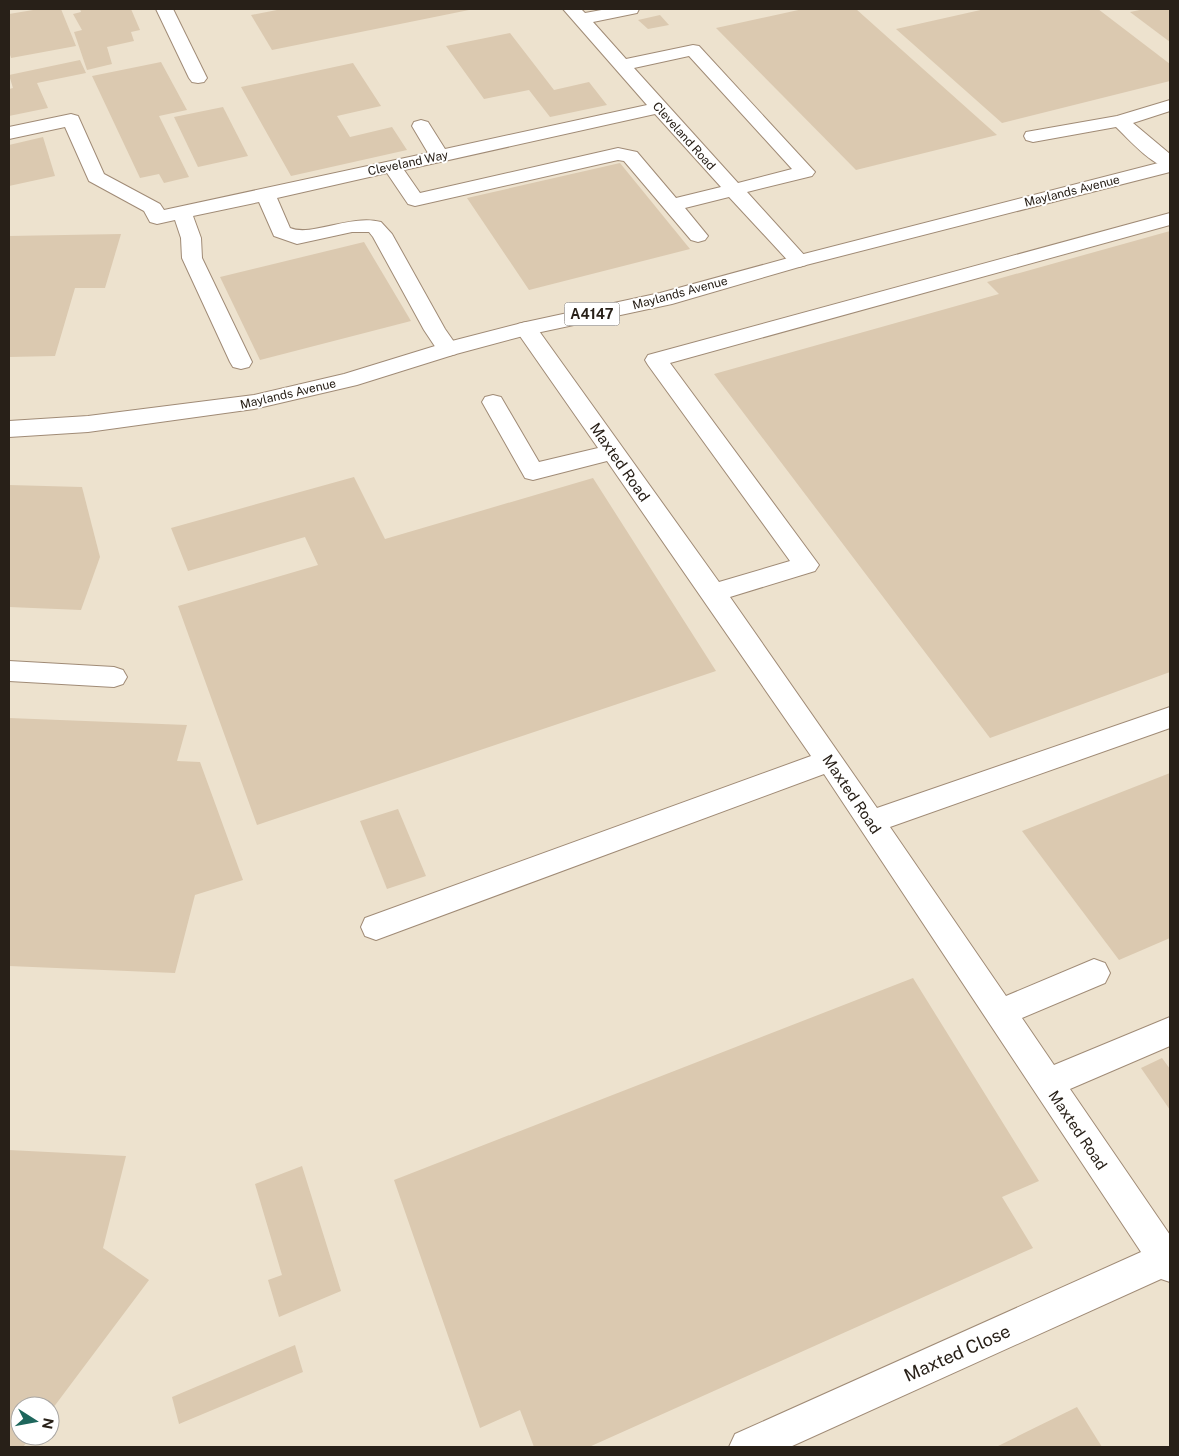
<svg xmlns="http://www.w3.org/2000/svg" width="1179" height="1456" font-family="'Public Sans',sans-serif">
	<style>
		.industrial { fill: #ede2ce; fill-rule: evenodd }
		.building { fill: #dbc9b0 }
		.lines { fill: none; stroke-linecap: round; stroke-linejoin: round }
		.minor-casing { stroke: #a08b76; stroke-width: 2 }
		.major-casing { stroke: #a08b76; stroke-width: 2 }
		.minor { fill: #fff; fill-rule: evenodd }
		.major { fill: #fff; fill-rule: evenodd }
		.labels { text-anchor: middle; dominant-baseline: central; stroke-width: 4; stroke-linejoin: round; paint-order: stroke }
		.far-street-label { font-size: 12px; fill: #282018; stroke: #fff }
		.shield { fill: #fff; stroke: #68635d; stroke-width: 1 }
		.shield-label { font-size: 14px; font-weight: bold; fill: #282018 }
		.street-label { font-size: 15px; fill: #282018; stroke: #fff }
		.near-street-label { font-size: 18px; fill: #282018; stroke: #fff }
	</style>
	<rect width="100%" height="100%" fill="#fdefe1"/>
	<path class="industrial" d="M9 9H1170V1447H9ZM20 1406H50V1436H20Z"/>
	<g class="building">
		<path d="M39 9H61L76 46 11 58 9 52V14Z"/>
		<path d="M80 9H131L140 30 131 32 134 41 107 47 112 64 87 70 74 32 82 30 73 14 81 12Z"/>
		<path d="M282 9H469V10L272 50 251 15Z"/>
		<path d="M803 9H856L997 135 856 170 716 28Z"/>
		<path d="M985 9H1098L1170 64V81L1002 123 896 29Z"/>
		<path d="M1145 9H1170V42L1130 12Z"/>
		<path d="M660 15 669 25 648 29 638 20Z"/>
		<path d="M510 33 554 90 589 82 607 105 550 117 529 90 484 99 446 46Z"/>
		<path d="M80 60 86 73 37 83 48 108 9 116V89L13 88 9 75Z"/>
		<path d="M161 62 187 110 159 116 189 177 164 183 159 174 140 178 92 76Z"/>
		<path d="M353 63 381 106 337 116 350 137 392 127 407 150 291 176 241 87Z"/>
		<path d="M223 107 248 156 198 167 174 117Z"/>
		<path d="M43 137 55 176 9 186V145Z"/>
		<path d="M620 163 690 249 529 290 467 198Z"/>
		<path d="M1170 231V672L990 738 714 374 999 294 987 282Z"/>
		<path d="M121 234 105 288H75L55 356 9 357V236Z"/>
		<path d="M364 242 411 321 260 360 220 277Z"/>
		<path d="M354 477 385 539 593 478 716 671 257 825 178 606 318 565 305 537 188 571 171 528Z"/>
		<path d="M9 485 82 487 100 557 81 610 9 607Z"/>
		<path d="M9 718 187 725 177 761 200 762 243 880 195 895 175 973 9 966Z"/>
		<path d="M1170 773V938L1119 960 1022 831Z"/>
		<path d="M398 809 426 876 387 889 360 821Z"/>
		<path d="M913 978 1039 1181 1002 1197 1033 1248 589 1447H534L520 1410 480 1428 394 1180Z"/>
		<path d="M1162 1058 1170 1069V1110L1141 1068Z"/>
		<path d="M9 1150 126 1156 103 1248 149 1280 50 1412V1406H20V1436H32L23 1447H9Z"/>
		<path d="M302 1166 341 1291 279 1317 268 1280 282 1275 255 1184Z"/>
		<path d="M295 1345 303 1372 179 1424 172 1397Z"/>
		<path d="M1077 1407 1102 1447H996Z"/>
	</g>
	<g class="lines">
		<defs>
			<g id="minor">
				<path d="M156 9H173L207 78 204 82 198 83 192 82 189 78Z"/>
				<path d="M563 9H581L585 13 607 9H639L637 13 593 22 626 59 693 45 699 46 815 172 812 176 747 192 806 257 809 261 806 265 799 267 792 265 729 197 685 208 708 236 705 240 698 242 691 240 624 161 618 160 415 206 408 204 387 173 277 198 290 228C312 237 350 214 381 222L392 234 445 329 459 349 456 354 448 356 440 354 424 330 373 237 369 232H352L297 244 274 236 259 202 193 216 201 238 202 258 252 362 249 367 241 369 233 367 230 362 182 258 181 238 175 220 157 224 150 222 144 211 89 181 65 127 9 139V127L71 114 78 116 104 174 160 204 164 210 428 153 412 126 414 122 421 120 428 122 445 149 647 105ZM689 56 792 169 738 183 634 68ZM655 114 721 187 676 198 637 152 618 148 420 193 404 170Z"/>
				<path d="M1170 100V111L1133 123 1170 154V169C1152 165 1129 140 1116 127L1033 142 1026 140 1024 136 1026 132 1117 116Z"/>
				<path d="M1170 213V225L670 363 819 565 815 571 730 597 877 808 1170 707V728L890 827 1006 996 1094 959 1105 963 1110 973 1105 983 1022 1018 1054 1065 1170 1017V1046L1070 1089 1170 1235V1282L1161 1279 790 1447H729L735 1434 1141 1252 824 774 376 940 365 936 361 927 365 918 811 756 607 461 533 480 525 478 482 402 485 397 493 395 501 397 539 462 598 448 515 329 518 324 526 322 534 324 719 582 790 561 648 365 645 360 648 355Z"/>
				<path d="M9 661 114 667 123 670 127 677 123 684 114 687 9 681Z"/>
			</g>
			<path id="major" d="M1170 160V172L806 265 672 304 527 335 456 354 357 385 254 409 88 432 9 437V421L88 416 254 395 344 374 448 342 526 322 660 293 792 257Z"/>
		</defs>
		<use href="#minor" class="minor-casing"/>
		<use href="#major" class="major-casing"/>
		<use href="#minor" class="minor"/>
		<use href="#major" class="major"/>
	</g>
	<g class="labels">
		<g class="far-street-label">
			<text transform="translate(684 136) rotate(48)">Cleveland Road</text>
			<text transform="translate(408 163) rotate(-12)">Cleveland Way</text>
			<text transform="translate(1072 191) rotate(-14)">Maylands Avenue</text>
			<text transform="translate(680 293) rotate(-15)">Maylands Avenue</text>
			<text transform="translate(288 394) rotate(-13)">Maylands Avenue</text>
		</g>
		<rect class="shield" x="564.5" y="302.5" width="55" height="23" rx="4"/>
		<g class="shield-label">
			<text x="592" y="314">A4147</text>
		</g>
		<g class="street-label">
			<text transform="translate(620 462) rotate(55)">Maxted Road</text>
			<text transform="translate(852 794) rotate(56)">Maxted Road</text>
			<text transform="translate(1078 1130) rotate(56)">Maxted Road</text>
		</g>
		<g class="near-street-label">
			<text transform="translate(957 1353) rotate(-24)">Maxted Close</text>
		</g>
	</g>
	<rect width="1179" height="1456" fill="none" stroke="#282018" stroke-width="20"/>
	<g transform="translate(35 1421) rotate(101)"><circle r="24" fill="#ffffff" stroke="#a9a6a3"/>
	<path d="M0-4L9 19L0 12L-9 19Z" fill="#1d665c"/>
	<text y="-8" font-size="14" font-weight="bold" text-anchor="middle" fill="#282018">N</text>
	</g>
</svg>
